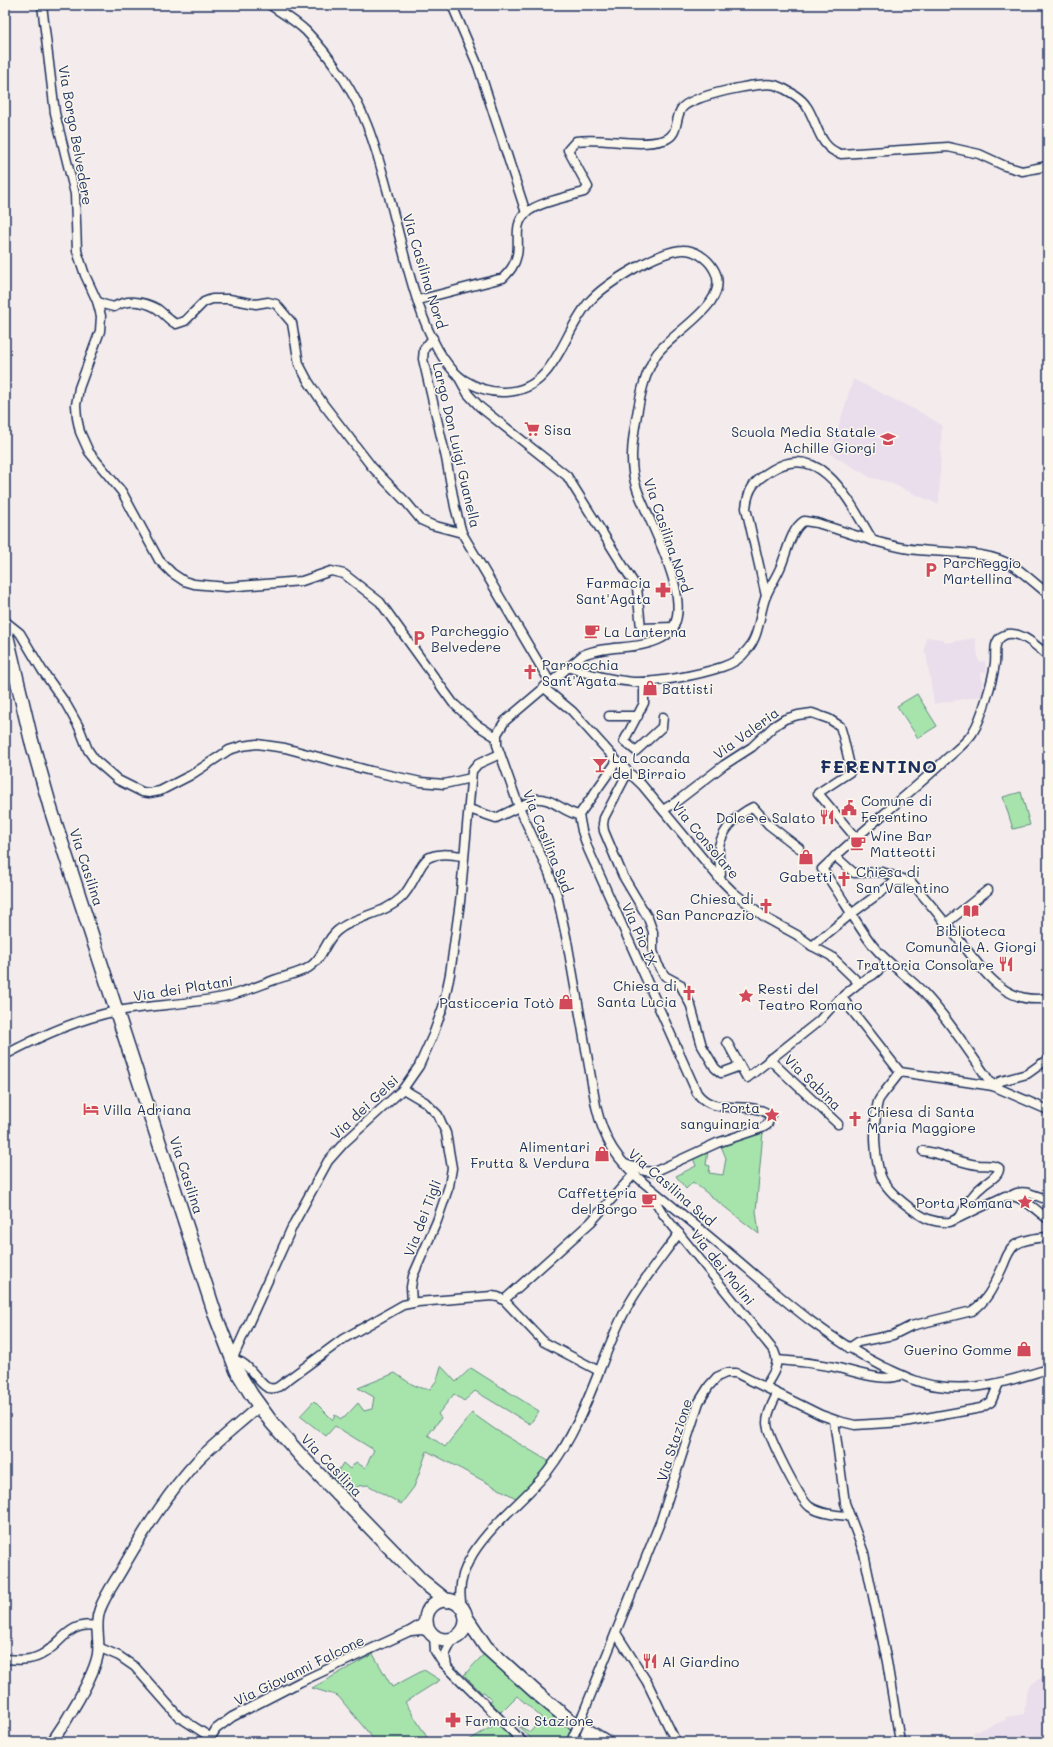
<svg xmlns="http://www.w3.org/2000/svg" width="1053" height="1747" font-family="Mali,sans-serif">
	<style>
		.built { fill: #ebdeec }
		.green { fill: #a7e4ab; stroke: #618a84 }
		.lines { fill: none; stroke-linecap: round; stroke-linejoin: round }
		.minor-casing { stroke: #1b2f5e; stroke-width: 11 }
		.tertiary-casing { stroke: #1b2f5e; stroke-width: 13 }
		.primary-casing { stroke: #1b2f5e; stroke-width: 16 }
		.minor { stroke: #fbf7ec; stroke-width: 8 }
		.tertiary { stroke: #fbf7ec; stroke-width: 10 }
		.primary { stroke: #fbf7ec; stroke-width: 13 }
		.minor-bridge-casing { stroke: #1b2f5e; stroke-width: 11; stroke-linecap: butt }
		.minor-bridge { stroke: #fbf7ec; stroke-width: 8 }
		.labels { text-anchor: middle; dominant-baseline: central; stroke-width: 3; stroke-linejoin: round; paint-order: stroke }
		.street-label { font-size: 14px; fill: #1b2f5e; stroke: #fbf7ec }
		.poi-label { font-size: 14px; fill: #1b2f5e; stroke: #fbf7ec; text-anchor: start }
		.district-label { font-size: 18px; font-weight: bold; letter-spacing: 1px; fill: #1b2f5e; stroke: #fbf7ec }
	</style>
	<rect width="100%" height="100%" fill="#f4ecec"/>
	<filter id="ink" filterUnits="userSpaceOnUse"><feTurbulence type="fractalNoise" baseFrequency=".025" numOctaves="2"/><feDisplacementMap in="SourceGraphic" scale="8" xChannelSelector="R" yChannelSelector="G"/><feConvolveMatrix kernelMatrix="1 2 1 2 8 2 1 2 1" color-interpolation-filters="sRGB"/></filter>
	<g filter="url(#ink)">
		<g class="built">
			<path d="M853 379 922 413 942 425 939 505 885 481 871 478 830 454Z"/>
			<path d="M926 637 944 639 945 643 975 638 979 662 985 661 987 672 981 673 984 696 934 704 926 653 924 652Z"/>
			<path d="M1048 1677V1742H975L973 1732 1006 1720 1005 1717 1024 1714 1026 1692 1031 1683 1041 1678Z"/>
		</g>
		<g class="green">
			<path d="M917 694 937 726 918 738 897 706Z"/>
			<path d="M1021 792 1030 825 1013 829 1003 797Z"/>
			<path d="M763 1132 756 1211 759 1234 693 1182 686 1189 676 1176 696 1166 693 1158 708 1150 706 1165 710 1166 709 1173 723 1175 726 1158 721 1146Z"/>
			<path d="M441 1366 456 1382 471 1368 539 1411 530 1424 475 1391 464 1401 454 1394 438 1414 441 1418 428 1435 445 1447 472 1413 496 1430 550 1462 538 1479 516 1498 427 1451 414 1487 401 1504 368 1485 358 1486 348 1497 332 1481 343 1463 350 1469 356 1462 365 1468 374 1450 335 1426 326 1436 300 1416 314 1401 333 1420 335 1415 341 1419 345 1417 358 1403 364 1411 372 1409 374 1397 358 1388 395 1373C405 1380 418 1390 430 1389L437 1380Z"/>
			<path d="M485 1653 573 1726 566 1742H535L517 1725 530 1732 533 1729 541 1717 517 1696 501 1712 490 1702 492 1700 484 1692 482 1693 464 1675Z"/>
			<path d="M373 1654 392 1687 424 1670 440 1680 405 1702 430 1742H376L338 1696 312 1688Z"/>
			<path d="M498 1723 517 1742H466Z"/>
		</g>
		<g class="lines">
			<defs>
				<g id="minor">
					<path d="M42 5 55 113 75 194 77 251 85 275 97 301 101 316 100 331 79 388 76 405 77 418 80 432 89 452 122 492 159 560 172 573 184 581 194 584 226 587 302 581 331 571 344 574 380 602 453 703 477 725 496 737"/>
					<path d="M270 5C282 13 296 21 306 31 331 57 354 91 367 125 380 158 388 193 397 227 408 269 426 355 464 380 477 388 490 393 505 392 556 391 562 332 590 301 606 283 659 251 682 250 694 249 707 258 713 268 735 302 672 331 656 355 644 375 640 397 636 420 632 443 629 467 637 489 647 520 705 616 662 638 638 651 607 644 583 655L505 721 497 734V745L519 807 549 873 557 895 567 941 596 1106C604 1141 617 1160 644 1183 675 1208 705 1233 735 1258 784 1300 826 1338 884 1367 902 1375 919 1384 938 1386 976 1392 1012 1380 1048 1369"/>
					<path d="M452 5 478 66 526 213"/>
					<path d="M418 300 503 278C510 271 515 265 517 255 520 241 513 224 526 213 539 202 568 197 584 192L588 187 568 150 576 141C606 137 635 148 664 140 680 135 674 118 682 108 691 96 761 81 775 85 786 89 801 97 807 107 818 124 819 148 841 154L948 147 979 154 1005 166 1022 171 1048 166"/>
					<path d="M97 301 102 304 114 307C127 299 143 301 156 308 163 312 168 320 176 324L185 321 204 302 212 299H229L256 304 268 302 276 304 292 323 299 364 308 381 324 405 372 467 407 503 421 520 432 525 462 533"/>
					<path d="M433 338 424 349 423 359 446 458 455 507 462 533 550 682"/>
					<path d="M458 376 468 394 480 407 567 476 637 588 641 628 674 627"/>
					<path d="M766 596 746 508C748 488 755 480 772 470 823 439 852 507 873 541"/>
					<path d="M5 621 20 633 42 670 66 704 79 727 88 750 95 760 118 780 142 792 149 793 160 791 191 775 229 750 242 746 257 744 285 748 371 771 421 782 444 784 471 778"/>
					<path d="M567 667C588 674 611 680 633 682 657 683 698 675 722 667 732 664 741 658 747 650 760 636 759 613 766 596 770 586 777 576 781 566 787 552 791 529 804 521L817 523C846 532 875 543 904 548 940 555 982 547 1015 567 1026 575 1037 585 1048 594"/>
					<path d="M644 682V703L624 741 636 751 662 727 663 717"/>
					<path d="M543 687 572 711 617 761 642 785 719 878 733 892 766 918 797 935 812 946 831 956 859 983 844 995 843 999 900 1072C895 1080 879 1097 878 1102 875 1112 875 1127 875 1139 877 1177 881 1187 913 1210 925 1219 934 1223 950 1222L1005 1196C1022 1194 1035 1210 1048 1219"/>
					<path d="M609 716H638"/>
					<path d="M500 754 478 764 472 771 460 902 450 974 443 1007 433 1035 419 1066 403 1089 344 1143 328 1161 293 1225 232 1360C254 1360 259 1396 278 1387L343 1339 403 1305 418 1302 492 1296 498 1297 504 1300 591 1222 634 1174"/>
					<path d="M617 761 579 815 582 831 588 849 697 1093C715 1118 750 1098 771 1116L767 1125 762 1128 717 1143 654 1172 645 1171 625 1164"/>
					<path d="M628 772 604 818 603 824 604 831 623 876 648 918 653 932V951L658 965 665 976 680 984 691 1006 702 1046 715 1068 721 1073 740 1066 727 1042"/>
					<path d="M469 809 496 818 535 799C551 796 564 813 579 815"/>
					<path d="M663 810 676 802 724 765 752 747 774 726 785 719 798 715 812 713 829 719 840 726 843 736 850 766V772L818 793 855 837"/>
					<path d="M835 856 854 873 882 872 903 879"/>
					<path d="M719 878 721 874C720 866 718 855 719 846 723 829 738 814 753 807L769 825 799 848"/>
					<path d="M945 924 988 890"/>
					<path d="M812 946 851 914 896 881 911 882C928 901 944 921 960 941 983 970 1004 1006 1048 998"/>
					<path d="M859 983 873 975 888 962"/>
					<path d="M5 1055C40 1036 78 1019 117 1011 154 1005 192 1004 228 996 244 992 258 986 274 980 285 976 297 974 308 968 324 958 324 942 337 931 356 915 383 915 401 898 413 887 419 864 428 858 438 852 452 855 463 856"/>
					<path d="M769 1059 838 1124"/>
					<path d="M740 1066 747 1078 819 1021 838 1000 843 997"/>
					<path d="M900 1072 993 1086 1048 1110"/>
					<path d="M993 1086C971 1055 950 1021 924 993 907 975 885 962 871 943 853 919 840 893 822 869 861 831 904 799 943 762 951 754 968 742 973 732 982 718 993 679 995 663 996 654 993 643 1001 637 1016 626 1037 646 1048 656"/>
					<path d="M993 1086 1001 1081 1027 1074 1048 1059"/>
					<path d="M403 1089 425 1102 438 1115 446 1133 452 1168 449 1186 437 1221 413 1276 411 1287 412 1303"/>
					<path d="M923 1151C942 1153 959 1163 978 1165 985 1166 993 1164 999 1168 1000 1175 990 1180 985 1184 973 1193 967 1203 960 1217"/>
					<path d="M652 1190 657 1204 663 1214 774 1351C781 1365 772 1375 765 1387"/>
					<path d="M1011 1196C1022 1187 1036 1196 1048 1200"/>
					<path d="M504 1300 544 1342 599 1371"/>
					<path d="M849 1348 858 1342 893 1335 911 1326 972 1311C988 1301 995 1283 1003 1266 1006 1258 1009 1250 1015 1245 1025 1239 1037 1238 1048 1237"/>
					<path d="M777 1360C795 1361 812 1363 829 1366 849 1369 883 1384 901 1375"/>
					<path d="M777 1394C773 1402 767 1413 767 1423 767 1435 800 1500 810 1507 821 1514 837 1515 849 1516"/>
					<path d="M834 1420 845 1503 864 1553 867 1568 887 1662 900 1742"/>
					<path d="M463 1610C445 1554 519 1509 548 1471 583 1426 597 1370 621 1319 636 1288 659 1261 679 1233"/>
					<path d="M411 1631 422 1630 431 1633"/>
					<path d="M616 1633 647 1682 676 1742"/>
					<path d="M434 1636 435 1651 442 1662 523 1742"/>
					<path d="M98 1647 119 1656 135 1667 179 1717 210 1737"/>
					<path d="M5 1659C17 1660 30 1661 41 1655 62 1644 68 1621 96 1626"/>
					<path d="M447 1666 445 1655 453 1639"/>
					<path d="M583 1714 661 1520 699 1402 709 1386 717 1377 726 1373H736L821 1415 838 1421 855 1425 904 1422 981 1408 991 1402 999 1383"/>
					<path d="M208 1742 216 1729 232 1717 300 1682 410 1631 420 1625 427 1617"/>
				</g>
				<path id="tertiary" d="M52 1742C66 1722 94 1677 98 1654 100 1638 94 1624 100 1609 106 1593 117 1579 125 1564 146 1528 169 1491 198 1460 217 1441 239 1424 259 1406"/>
				<g id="primary">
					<path d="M5 629 31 739 51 810 216 1317 237 1371 251 1394 272 1423 301 1456 421 1580 447 1601"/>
					<circle cx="446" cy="1620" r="20"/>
					<path d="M466 1617 486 1647 539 1695 568 1719 606 1742"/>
				</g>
			</defs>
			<use href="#minor" class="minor-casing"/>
			<use href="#tertiary" class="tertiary-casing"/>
			<use href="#primary" class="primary-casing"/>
			<use href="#minor" class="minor"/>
			<use href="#tertiary" class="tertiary"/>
			<use href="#primary" class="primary"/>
			<defs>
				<path id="minor-bridge" d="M572 1739 583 1714"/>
			</defs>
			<use href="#minor-bridge" class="minor-bridge-casing"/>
			<use href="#minor-bridge" class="minor-bridge"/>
		</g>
	</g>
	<defs>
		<symbol id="supermarket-bare" viewBox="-9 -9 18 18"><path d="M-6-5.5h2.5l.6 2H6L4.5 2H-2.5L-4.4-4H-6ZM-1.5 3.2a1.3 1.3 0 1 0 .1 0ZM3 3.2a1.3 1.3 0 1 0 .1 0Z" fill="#d1495b" stroke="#fbf7ec" stroke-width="2.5" paint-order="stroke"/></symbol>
		<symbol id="school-bare" viewBox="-9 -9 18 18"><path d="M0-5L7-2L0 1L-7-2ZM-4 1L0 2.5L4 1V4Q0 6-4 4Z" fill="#d1495b" stroke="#fbf7ec" stroke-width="2.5" paint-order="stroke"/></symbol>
		<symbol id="parking-bare" viewBox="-9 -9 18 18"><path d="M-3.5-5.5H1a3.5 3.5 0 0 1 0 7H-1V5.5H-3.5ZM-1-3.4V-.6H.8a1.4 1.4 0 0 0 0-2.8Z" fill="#d1495b" stroke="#fbf7ec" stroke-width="2.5" paint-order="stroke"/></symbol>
		<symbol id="pharmacy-bare" viewBox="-9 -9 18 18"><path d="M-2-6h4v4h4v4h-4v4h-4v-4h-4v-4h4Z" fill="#d1495b" stroke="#fbf7ec" stroke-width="2.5" paint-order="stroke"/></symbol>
		<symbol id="cafe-bare" viewBox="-9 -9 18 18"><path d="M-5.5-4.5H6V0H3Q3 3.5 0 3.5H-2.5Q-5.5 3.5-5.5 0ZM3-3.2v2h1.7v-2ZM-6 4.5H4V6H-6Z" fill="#d1495b" stroke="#fbf7ec" stroke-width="2.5" paint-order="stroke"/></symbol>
		<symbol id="church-bare" viewBox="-9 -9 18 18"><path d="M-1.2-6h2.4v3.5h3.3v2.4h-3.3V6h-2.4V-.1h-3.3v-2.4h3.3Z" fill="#d1495b" stroke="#fbf7ec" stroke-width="2.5" paint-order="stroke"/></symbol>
		<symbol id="shop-bare" viewBox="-9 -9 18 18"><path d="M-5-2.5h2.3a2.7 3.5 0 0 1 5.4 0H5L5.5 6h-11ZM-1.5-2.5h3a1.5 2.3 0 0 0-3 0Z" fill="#d1495b" stroke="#fbf7ec" stroke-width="2.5" paint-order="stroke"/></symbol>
		<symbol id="bar-bare" viewBox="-9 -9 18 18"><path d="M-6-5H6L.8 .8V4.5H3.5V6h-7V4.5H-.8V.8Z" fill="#d1495b" stroke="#fbf7ec" stroke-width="2.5" paint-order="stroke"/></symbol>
		<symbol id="civic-bare" viewBox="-9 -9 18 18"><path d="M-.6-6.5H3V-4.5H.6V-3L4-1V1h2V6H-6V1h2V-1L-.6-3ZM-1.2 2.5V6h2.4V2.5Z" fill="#d1495b" stroke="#fbf7ec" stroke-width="2.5" paint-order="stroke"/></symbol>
		<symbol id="restaurant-bare" viewBox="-9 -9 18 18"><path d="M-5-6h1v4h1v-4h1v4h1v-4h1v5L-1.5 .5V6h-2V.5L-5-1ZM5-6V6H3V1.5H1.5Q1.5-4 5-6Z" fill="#d1495b" stroke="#fbf7ec" stroke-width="2.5" paint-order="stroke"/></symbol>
		<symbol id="library-bare" viewBox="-9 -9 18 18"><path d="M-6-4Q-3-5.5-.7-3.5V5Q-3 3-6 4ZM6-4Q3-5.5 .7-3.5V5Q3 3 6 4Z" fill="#d1495b" stroke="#fbf7ec" stroke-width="2.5" paint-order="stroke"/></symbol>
		<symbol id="sight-bare" viewBox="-9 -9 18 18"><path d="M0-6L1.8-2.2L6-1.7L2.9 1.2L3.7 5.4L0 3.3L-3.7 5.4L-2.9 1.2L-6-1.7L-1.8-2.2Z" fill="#d1495b" stroke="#fbf7ec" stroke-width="2.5" paint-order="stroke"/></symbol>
		<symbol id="hotel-bare" viewBox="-9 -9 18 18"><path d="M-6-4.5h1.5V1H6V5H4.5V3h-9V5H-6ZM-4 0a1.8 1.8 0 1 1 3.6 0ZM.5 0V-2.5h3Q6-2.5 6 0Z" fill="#d1495b" stroke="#fbf7ec" stroke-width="2.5" paint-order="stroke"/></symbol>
	</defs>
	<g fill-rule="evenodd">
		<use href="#supermarket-bare" x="521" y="418" width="22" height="22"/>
		<use href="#school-bare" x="877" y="428" width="22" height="22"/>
		<use href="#parking-bare" x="920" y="559" width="22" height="22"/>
		<use href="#pharmacy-bare" x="652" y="579" width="22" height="22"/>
		<use href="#cafe-bare" x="581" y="620" width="22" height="22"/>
		<use href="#parking-bare" x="408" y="627" width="22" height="22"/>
		<use href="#church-bare" x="519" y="661" width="22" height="22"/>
		<use href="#shop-bare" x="639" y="677" width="22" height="22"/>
		<use href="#bar-bare" x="589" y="754" width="22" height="22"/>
		<use href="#civic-bare" x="838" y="797" width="22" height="22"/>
		<use href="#restaurant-bare" x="816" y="806" width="22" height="22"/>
		<use href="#cafe-bare" x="847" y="832" width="22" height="22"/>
		<use href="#shop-bare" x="795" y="846" width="22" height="22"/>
		<use href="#church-bare" x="833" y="868" width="22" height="22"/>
		<use href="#church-bare" x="755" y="895" width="22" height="22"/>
		<use href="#library-bare" x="960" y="900" width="22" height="22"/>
		<use href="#restaurant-bare" x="995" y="953" width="22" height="22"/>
		<use href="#church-bare" x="678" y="982" width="22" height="22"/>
		<use href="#sight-bare" x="735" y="985" width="22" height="22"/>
		<use href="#shop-bare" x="555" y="991" width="22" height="22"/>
		<use href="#hotel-bare" x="80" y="1098" width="22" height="22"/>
		<use href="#sight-bare" x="761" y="1104" width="22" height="22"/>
		<use href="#church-bare" x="844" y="1108" width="22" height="22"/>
		<use href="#shop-bare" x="591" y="1143" width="22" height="22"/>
		<use href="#cafe-bare" x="638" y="1189" width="22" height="22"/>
		<use href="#sight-bare" x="1014" y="1191" width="22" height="22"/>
		<use href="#shop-bare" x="1013" y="1338" width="22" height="22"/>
		<use href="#restaurant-bare" x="639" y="1650" width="22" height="22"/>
		<use href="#pharmacy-bare" x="442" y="1709" width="22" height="22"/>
	</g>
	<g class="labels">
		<g class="street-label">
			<text transform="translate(76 135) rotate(80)">Via Borgo Belvedere</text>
			<text transform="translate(425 271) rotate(73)">Via Casilina Nord</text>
			<text transform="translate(457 445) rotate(77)">Largo Don Luigi Guanella</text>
			<text transform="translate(668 535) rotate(71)">Via Casilina Nord</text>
			<text transform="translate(746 733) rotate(-36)">Via Valeria</text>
			<text transform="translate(706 840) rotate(50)">Via Consolare</text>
			<text transform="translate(548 841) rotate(68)">Via Casilina Sud</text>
			<text transform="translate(87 867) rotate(72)">Via Casilina</text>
			<text transform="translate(640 934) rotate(66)">Via Pio IX</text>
			<text transform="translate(183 988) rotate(-9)">Via dei Platani</text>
			<text transform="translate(813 1082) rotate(44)">Via Sabina</text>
			<text transform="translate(364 1107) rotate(-43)">Via dei Gelsi</text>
			<text transform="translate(187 1175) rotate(72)">Via Casilina</text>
			<text transform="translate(672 1187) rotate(41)">Via Casilina Sud</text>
			<text transform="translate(422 1218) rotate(-69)">Via dei Tigli</text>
			<text transform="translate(723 1267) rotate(51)">Via dei Molini</text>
			<text transform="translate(674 1440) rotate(-72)">Via Stazione</text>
			<text transform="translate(332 1465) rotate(46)">Via Casilina</text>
			<text transform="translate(299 1670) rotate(-26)">Via Giovanni Falcone</text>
		</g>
		<g class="poi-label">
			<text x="544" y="429">Sisa</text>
			<text x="876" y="431" text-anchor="end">Scuola Media Statale<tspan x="876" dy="16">Achille Giorgi</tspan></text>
			<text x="943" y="562">Parcheggio<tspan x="943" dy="16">Martellina</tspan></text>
			<text x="651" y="582" text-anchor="end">Farmacia<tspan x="651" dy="16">Sant'Agata</tspan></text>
			<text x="431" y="630">Parcheggio<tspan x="431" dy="16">Belvedere</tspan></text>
			<text x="604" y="631">La Lanterna</text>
			<text x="542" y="664">Parrocchia<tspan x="542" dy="16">Sant'Agata</tspan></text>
			<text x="662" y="688">Battisti</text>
			<text x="612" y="757">La Locanda<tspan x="612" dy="16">del Birraio</tspan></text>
			<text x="861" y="800">Comune di<tspan x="861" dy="16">Ferentino</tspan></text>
			<text x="815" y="817" text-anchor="end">Dolce e Salato</text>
			<text x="870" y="835">Wine Bar<tspan x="870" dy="16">Matteotti</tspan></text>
			<text x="856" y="871">Chiesa di<tspan x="856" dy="16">San Valentino</tspan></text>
			<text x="806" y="876" text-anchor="middle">Gabetti</text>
			<text x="754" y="898" text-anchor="end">Chiesa di<tspan x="754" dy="16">San Pancrazio</tspan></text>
			<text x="971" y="930" text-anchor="middle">Biblioteca<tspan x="971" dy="16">Comunale A. Giorgi</tspan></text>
			<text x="994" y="964" text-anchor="end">Trattoria Consolare</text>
			<text x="677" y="985" text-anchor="end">Chiesa di<tspan x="677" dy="16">Santa Lucia</tspan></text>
			<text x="758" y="988">Resti del<tspan x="758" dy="16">Teatro Romano</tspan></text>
			<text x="554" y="1002" text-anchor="end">Pasticceria Totò</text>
			<text x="760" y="1107" text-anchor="end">Porta<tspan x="760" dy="16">sanguinaria</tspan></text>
			<text x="103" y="1109">Villa Adriana</text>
			<text x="867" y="1111">Chiesa di Santa<tspan x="867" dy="16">Maria Maggiore</tspan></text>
			<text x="590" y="1146" text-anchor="end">Alimentari<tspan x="590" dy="16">Frutta &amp; Verdura</tspan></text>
			<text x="637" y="1192" text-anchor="end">Caffetteria<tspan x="637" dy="16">del Borgo</tspan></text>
			<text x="1013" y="1202" text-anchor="end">Porta Romana</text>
			<text x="1012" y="1349" text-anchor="end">Guerino Gomme</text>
			<text x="662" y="1661">Al Giardino</text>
			<text x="465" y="1720">Farmacia Stazione</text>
		</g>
		<g class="district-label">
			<text x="879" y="766">FERENTINO</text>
		</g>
	</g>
	<rect width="1053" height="1747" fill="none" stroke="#fbf7ec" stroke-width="20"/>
	<rect x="10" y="10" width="1033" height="1727" fill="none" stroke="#1b2f5e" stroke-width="1.5" filter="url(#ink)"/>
</svg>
